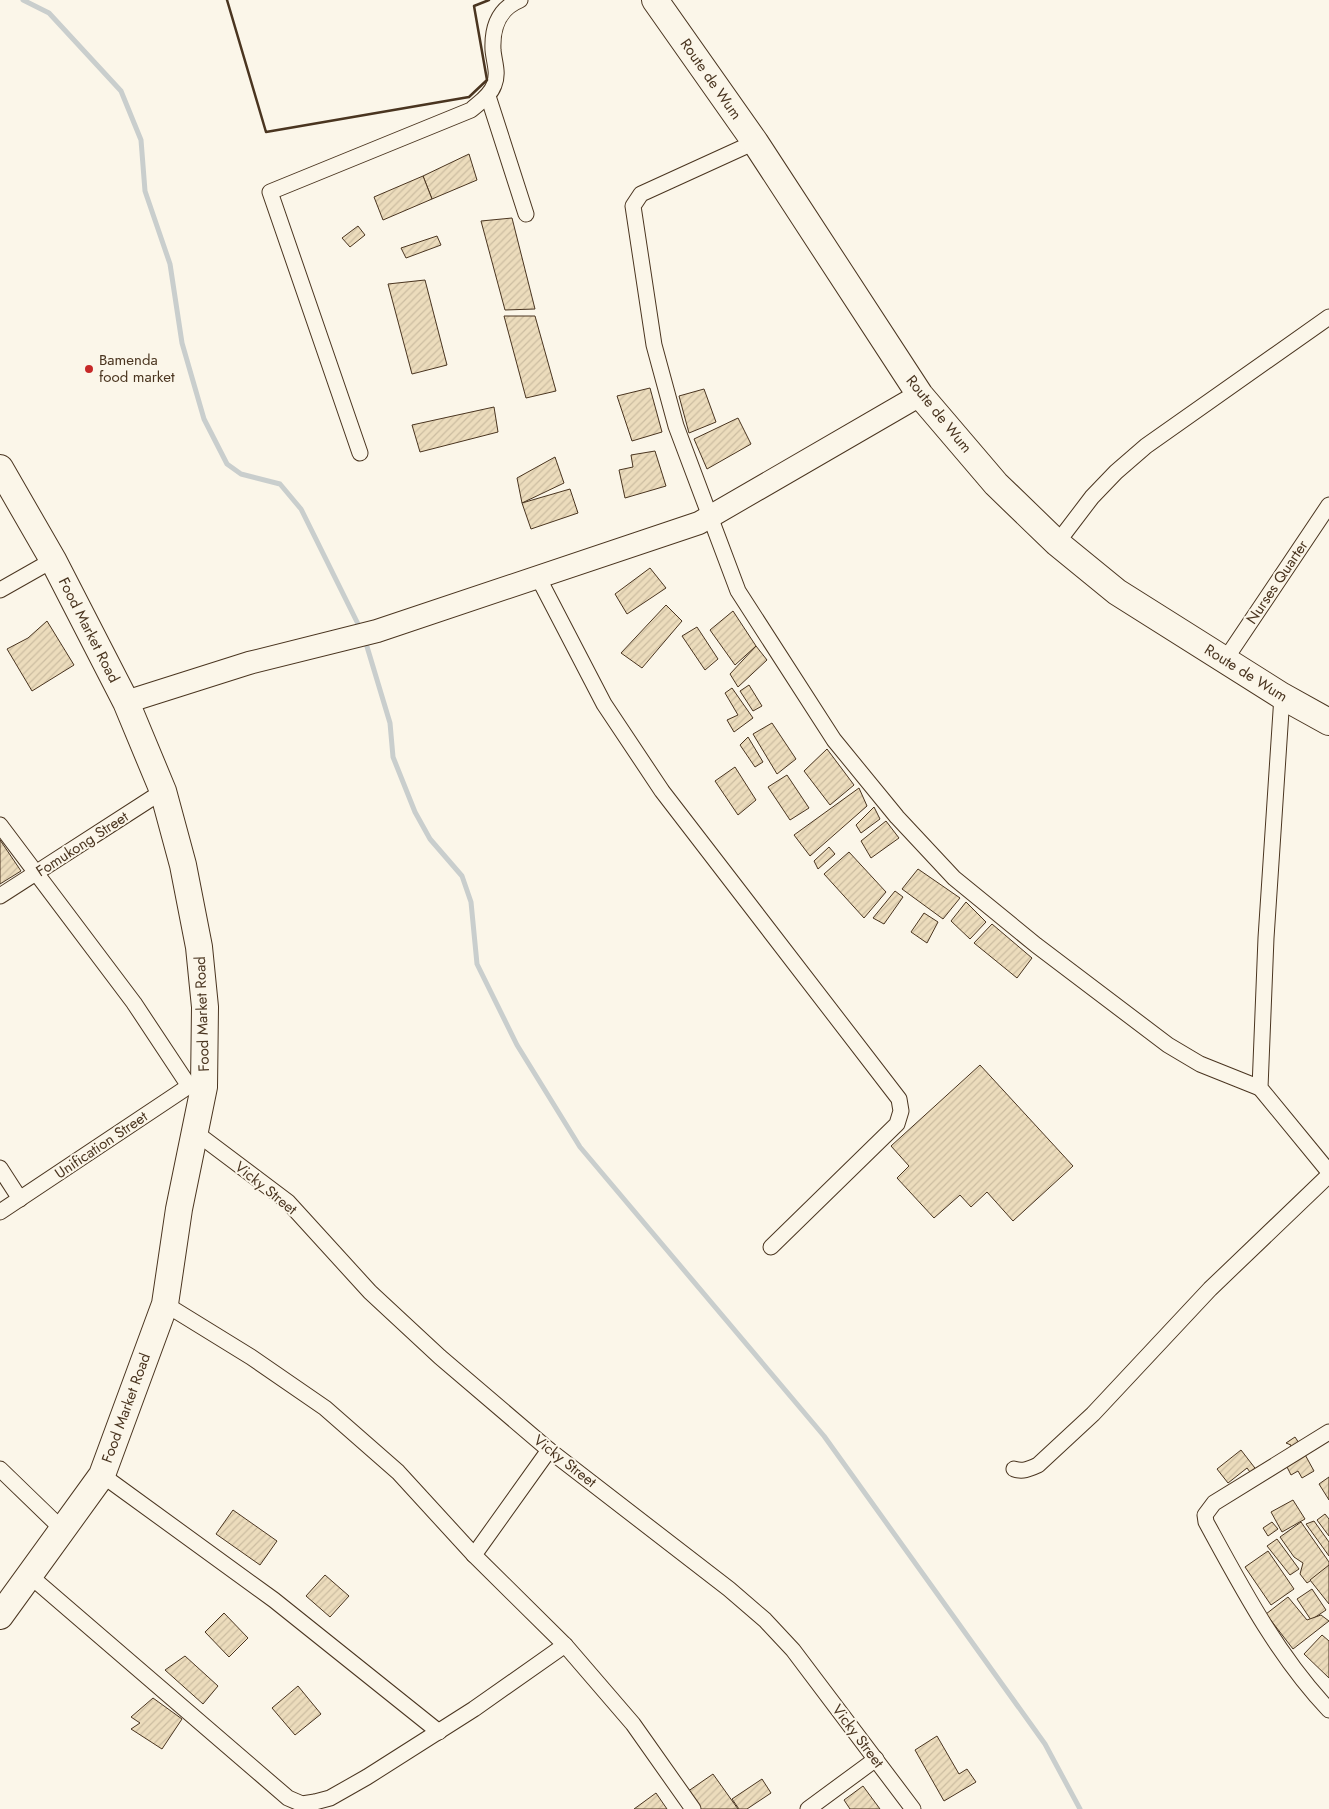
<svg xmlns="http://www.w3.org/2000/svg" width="1329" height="1809" font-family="Jost,sans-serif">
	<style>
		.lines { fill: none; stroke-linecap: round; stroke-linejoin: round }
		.stream { stroke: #c9cecd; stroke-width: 5 }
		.building { fill: url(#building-hatch); stroke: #4a3520 }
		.minor-casing { stroke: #4a3520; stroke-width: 17 }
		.secondary-casing { stroke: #4a3520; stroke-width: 24 }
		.trunk-casing { stroke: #4a3520; stroke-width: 28 }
		.minor { stroke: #fbf6e9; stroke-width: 15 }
		.secondary { stroke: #fbf6e9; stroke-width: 22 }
		.trunk { stroke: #fbf6e9; stroke-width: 26 }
		.wall { stroke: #4a3520; stroke-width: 2.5 }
		.poi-dot { fill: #c62828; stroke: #fbf6e9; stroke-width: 2 }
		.labels { text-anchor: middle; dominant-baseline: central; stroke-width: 4; stroke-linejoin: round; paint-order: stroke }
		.street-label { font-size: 15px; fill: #4a3520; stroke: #fbf6e9 }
		.poi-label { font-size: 15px; fill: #4a3520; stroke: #fbf6e9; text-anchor: start }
	</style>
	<defs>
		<pattern id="building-hatch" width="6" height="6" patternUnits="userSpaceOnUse" patternTransform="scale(1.25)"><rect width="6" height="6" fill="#ecdcbc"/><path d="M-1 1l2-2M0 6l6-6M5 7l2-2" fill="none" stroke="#ccbda1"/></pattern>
	</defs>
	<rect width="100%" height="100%" fill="#fbf6e9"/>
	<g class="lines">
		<g class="stream">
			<path d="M23 0 49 13 121 91 141 140 145 191 170 264 182 343 204 419 227 464 241 474 280 484 301 509 361 630"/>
			<path d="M365 640 390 723 393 757 415 812 430 839 462 876 471 902 477 964 517 1045 580 1147 824 1436 1045 1744 1080 1809"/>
		</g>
	</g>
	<g class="building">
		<path d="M469 154 477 180 432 199 423 176Z"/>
		<path d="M423 176 432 199 383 220 374 197Z"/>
		<path d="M512 218 535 309 505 310 481 221Z"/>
		<path d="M358 226 365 235 350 247 342 238Z"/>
		<path d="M437 236 441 245 406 258 401 248Z"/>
		<path d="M425 280 447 365 412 374 388 284Z"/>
		<path d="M504 316H535L556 391 526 398Z"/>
		<path d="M650 388 662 432 632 441 617 396Z"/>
		<path d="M704 389 716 422 689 433 679 396Z"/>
		<path d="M494 407 498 432 420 452 412 425Z"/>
		<path d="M738 418 751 444 707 469 694 439Z"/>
		<path d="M655 451 666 486 625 498 619 470 633 467 631 455Z"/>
		<path d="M555 457 564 483 522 503 517 478Z"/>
		<path d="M570 489 578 513 531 529 522 503Z"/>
		<path d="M650 568 666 588 627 614 615 594Z"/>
		<path d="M666 605 682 621 642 668 621 653Z"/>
		<path d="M733 611 756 646 735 665 710 630Z"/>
		<path d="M47 621 74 665 32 691 7 649 28 638Z"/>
		<path d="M697 627 718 659 705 670 682 636Z"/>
		<path d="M756 646 767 660 738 687 730 674Z"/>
		<path d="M749 685 762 706 753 711 740 691Z"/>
		<path d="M732 688 753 718 734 732 727 720 738 715 725 693Z"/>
		<path d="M772 723 796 759 777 774 753 734Z"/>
		<path d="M748 737 763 762 755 767 740 745Z"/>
		<path d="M827 749 854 785 830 805 804 771Z"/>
		<path d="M735 767 756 800 738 815 715 781Z"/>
		<path d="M787 775 809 808 790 820 768 787Z"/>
		<path d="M859 788 867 806 810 856 794 835Z"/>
		<path d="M874 807 880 819 861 833 856 825Z"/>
		<path d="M886 821 899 838 871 858 861 841Z"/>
		<path d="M0 840 21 871 0 884Z"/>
		<path d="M829 847 835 854 818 869 814 861Z"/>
		<path d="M849 852 886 892 864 918 824 874Z"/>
		<path d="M918 869 960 898 943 919 902 889Z"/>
		<path d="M895 891 903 897 884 924 873 918Z"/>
		<path d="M966 902 986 922 970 939 951 921Z"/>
		<path d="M924 913 938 922 927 943 911 932Z"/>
		<path d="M992 924 1032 958 1017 978 974 943Z"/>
		<path d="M980 1065 1073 1166 1013 1221 987 1192 971 1207 960 1195 934 1218 897 1178 909 1166 891 1146Z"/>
		<path d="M1295 1437 1301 1446 1288 1451 1291 1445 1286 1443Z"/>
		<path d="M1241 1450 1258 1472 1253 1476 1247 1468 1228 1483 1217 1469Z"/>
		<path d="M1303 1451 1314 1471 1302 1478 1298 1471 1291 1475 1285 1463Z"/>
		<path d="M1329 1477V1500L1319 1484Z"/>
		<path d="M1293 1500 1305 1519 1282 1532 1271 1512Z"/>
		<path d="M233 1510 277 1541 260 1565 216 1534Z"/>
		<path d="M1325 1514 1329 1519V1536L1317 1520Z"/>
		<path d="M1314 1521 1329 1542V1556L1306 1524Z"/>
		<path d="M1272 1522 1278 1529 1268 1536 1263 1528Z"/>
		<path d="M1301 1522 1329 1562V1568L1307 1583 1300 1574 1303 1563 1294 1557 1280 1537Z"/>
		<path d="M1277 1539 1299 1569 1290 1575 1267 1546Z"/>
		<path d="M1268 1551 1294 1589 1271 1605 1245 1567Z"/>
		<path d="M1329 1565V1604L1310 1580Z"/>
		<path d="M325 1575 349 1596 330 1617 306 1596Z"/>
		<path d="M1312 1589 1326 1610 1311 1620 1297 1599Z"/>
		<path d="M1288 1597 1307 1620 1321 1615 1329 1621 1293 1649 1266 1614Z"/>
		<path d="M224 1613 248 1638 229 1657 205 1632Z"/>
		<path d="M1322 1635 1329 1641V1678L1304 1654Z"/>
		<path d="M185 1656 218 1686 203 1704 165 1670Z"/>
		<path d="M298 1686 321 1714 295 1735 272 1708Z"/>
		<path d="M153 1698 182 1719 162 1749 131 1729 140 1723 131 1717Z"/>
		<path d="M937 1736 959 1774 967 1769 976 1782 944 1801 915 1750Z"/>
		<path d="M713 1774 738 1809H699L687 1792Z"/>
		<path d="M762 1779 771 1793 747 1809H739L732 1799Z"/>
		<path d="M863 1786 880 1809H850L844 1800Z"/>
		<path d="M656 1793 667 1809H634Z"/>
	</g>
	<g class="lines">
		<defs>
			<g id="minor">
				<path d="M488 96 526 214"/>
				<path d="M755 142 641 194 633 206 654 345 676 426 738 591 834 740 897 817 954 878 1036 945 1168 1045 1200 1064 1260 1088"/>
				<path d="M360 453 270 192 471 110C480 102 490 96 494 85 499 73 494 62 493 50 492 28 498 9 520 0"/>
				<path d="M1057 543 1092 497 1116 472 1146 446 1329 317"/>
				<path d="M538 577 604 704 662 791 899 1099 901 1111 897 1124 771 1247"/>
				<path d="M0 590 53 560"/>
				<path d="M1225 660 1329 505"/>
				<path d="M1282 696 1266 938 1260 1088 1329 1172"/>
				<path d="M0 825 134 1003 189 1086"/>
				<path d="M0 896 163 791"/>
				<path d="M195 1132 288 1202 370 1292 440 1357 549 1450 729 1589 765 1620 793 1650 913 1809"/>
				<path d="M0 1168 20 1199"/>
				<path d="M0 1212 189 1086 200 1087"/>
				<path d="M165 1304 251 1357 325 1408 398 1472 474 1555 565 1645 633 1724 693 1809"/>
				<path d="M1329 1432 1214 1503 1205 1515 1206 1522C1242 1588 1277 1655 1329 1710"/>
				<path d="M0 1469 62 1529"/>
				<path d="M1014 1469C1023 1472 1029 1469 1038 1465L1093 1414 1210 1289 1329 1175"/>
				<path d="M102 1475 274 1600 439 1732"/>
				<path d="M474 1555 549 1450"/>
				<path d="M29 1575 288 1798 302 1804 315 1802 330 1798 367 1777 474 1709 565 1645"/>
				<path d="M808 1809 876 1759"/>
			</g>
			<path id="secondary" d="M126 702 249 663 377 631 699 523 920 395"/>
			<g id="trunk">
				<path d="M655 0 755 142 920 395 996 484 1057 543 1117 592 1282 696 1329 722"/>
				<path d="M0 468 53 560 126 702 163 791 183 865 199 947 205 1007 204 1087 179 1209 165 1304 102 1475 0 1616"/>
			</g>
		</defs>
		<use href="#minor" class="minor-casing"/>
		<use href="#secondary" class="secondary-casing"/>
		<use href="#trunk" class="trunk-casing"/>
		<use href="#minor" class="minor"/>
		<use href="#secondary" class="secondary"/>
		<use href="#trunk" class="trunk"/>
		<path class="wall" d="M227 0 266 132 469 97 487 80 474 6 489 0"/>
	</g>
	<circle class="poi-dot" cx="89" cy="369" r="5"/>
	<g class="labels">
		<g class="street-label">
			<text transform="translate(711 79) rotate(55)">Route de Wum</text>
			<text transform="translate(939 414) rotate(51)">Route de Wum</text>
			<text transform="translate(1277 582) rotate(-56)">Nurses Quarter</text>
			<text transform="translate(89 630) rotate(63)">Food Market Road</text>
			<text transform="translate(1246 673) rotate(32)">Route de Wum</text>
			<text transform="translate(82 844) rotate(-33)">Fomukong Street</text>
			<text transform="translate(202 1014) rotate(-92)">Food Market Road</text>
			<text transform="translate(101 1145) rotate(-34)">Unification Street</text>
			<text transform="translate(266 1188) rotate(39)">Vicky Street</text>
			<text transform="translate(126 1408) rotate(-70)">Food Market Road</text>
			<text transform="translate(565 1461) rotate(38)">Vicky Street</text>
			<text transform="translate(858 1736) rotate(53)">Vicky Street</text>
		</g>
		<g class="poi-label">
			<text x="99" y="360">Bamenda<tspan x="99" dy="17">food market</tspan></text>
		</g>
	</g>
</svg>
